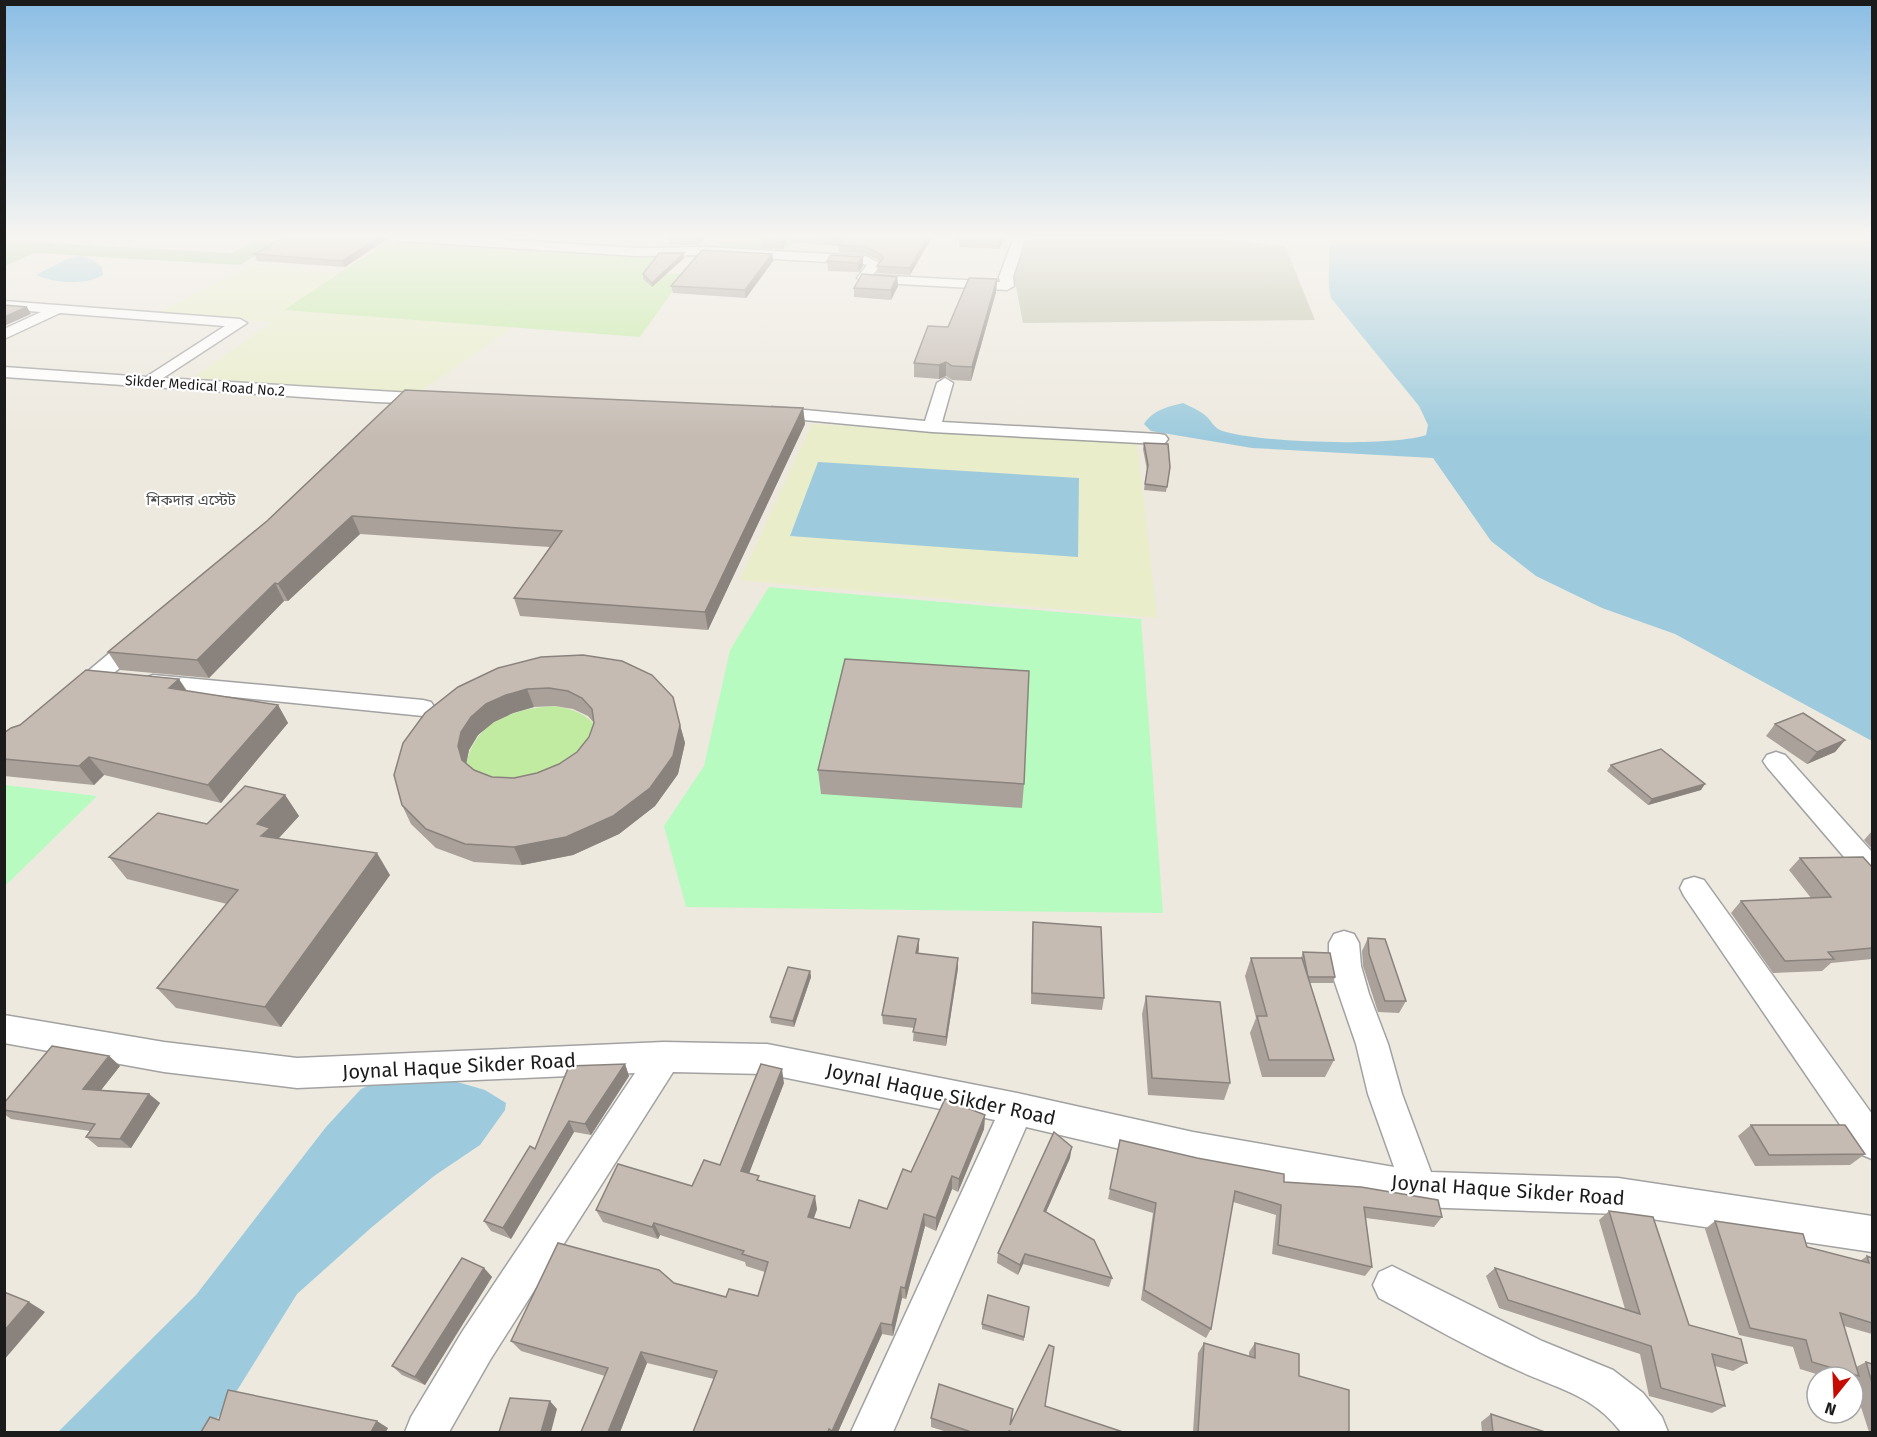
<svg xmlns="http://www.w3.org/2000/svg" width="1877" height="1437" font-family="'Fira Sans','Noto Sans Bengali',sans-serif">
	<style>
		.construction { fill: #c0c2ab }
		.farmland { fill: #e9edc9 }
		.grass { fill: #c2eba2 }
		.forest { fill: #a0ce92 }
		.park { fill: #b8fbc1 }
		.water { fill: #9dcbdd }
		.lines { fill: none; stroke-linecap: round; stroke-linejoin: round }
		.minor-casing { stroke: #a2a2a2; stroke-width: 3 }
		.minor { fill: #fff; fill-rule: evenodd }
		.wall { fill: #a9a19a; fill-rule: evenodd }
		.shaded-wall { fill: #8a837d }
		.building { fill: #c5bbb3; stroke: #8a837d; stroke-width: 1.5; fill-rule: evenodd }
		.labels { text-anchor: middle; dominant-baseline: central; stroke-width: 4.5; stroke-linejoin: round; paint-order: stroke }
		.far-street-label { font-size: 14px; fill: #1b1b1b; stroke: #fff }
		.far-neighbourhood-label { font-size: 15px; fill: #4e4e4e; stroke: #fff }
		.near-street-label { font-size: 20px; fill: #1b1b1b; stroke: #fff }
	</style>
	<rect width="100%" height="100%" fill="#ede9df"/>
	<path class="construction" d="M1028 237H1207L1285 246 1315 320 1023 323 1014 276Z"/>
	<g class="farmland">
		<path d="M252 265 339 273 286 310 512 328 414 396 187 382 272 322 157 313Z"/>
		<path d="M812 424 1137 443 1157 618 740 580Z"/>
	</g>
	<g class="grass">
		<path d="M391 239 657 256 647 273 685 274 640 337 284 310Z"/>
		<path d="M555 706C573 709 585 713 597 727L595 756 499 795 466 765C474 721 515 708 555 706Z"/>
	</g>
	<g class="forest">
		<path d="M5 237H17L11 241 232 253 261 237H287L240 265 34 253 5 266Z"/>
		<path d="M727 237H791L797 242C774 257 767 247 745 248 737 248 729 248 721 247L718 241 713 240Z"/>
	</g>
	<g class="park">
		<path d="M769 587 1141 619 1163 913 686 907 664 826 704 766 730 650Z"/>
		<path d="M5 785 97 796 5 886 4 785Z"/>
	</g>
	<g class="water">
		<path d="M421 237H557L565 243V244Z"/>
		<path d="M1329 237H1872V741L1675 634 1602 608 1536 576 1491 541 1433 458 1252 448 1151 431 1144 424C1153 410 1167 407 1183 403 1191 407 1201 411 1207 417 1211 421 1214 427 1220 430 1253 443 1392 447 1426 435L1428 425 1419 406 1331 298C1326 278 1331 258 1329 237Z"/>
		<path d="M82 256 93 260 102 267 103 275C84 286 56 283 36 275L67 259Z"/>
		<path d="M818 462 1079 478 1078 557 790 536Z"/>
		<path d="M419 1071 485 1090 506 1103 505 1110 480 1145 434 1176 372 1227 297 1294 228 1405 206 1432H58L196 1295 326 1127 361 1089 389 1076Z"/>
	</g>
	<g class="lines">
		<defs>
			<g id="minor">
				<path d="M392 237H458L637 248 706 247 866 256 881 264 873 275 1000 282 999 277 1014 237H1026L1013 277 1014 286 1007 290 864 282 857 278 867 265 864 264 706 255 637 256 398 241Z"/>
				<path d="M4 301 240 319 247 323 163 378 429 394 437 399 429 404 376 402 4 377V367L146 377 225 326 60 313 4 339V329L41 312 4 309Z"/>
				<path d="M945 378 953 383 942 422 1159 434 1165 435 1168 439 1165 443 1159 444 932 432 772 417 764 412 772 407 925 421 937 383Z"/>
				<path d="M139 633 147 635 150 640 147 645 84 698 76 701 68 698 64 693 68 688 131 635Z"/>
				<path d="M153 675 423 700 431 702 435 708 431 714 423 716 145 688 141 683 145 678Z"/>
				<path d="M1776 752 1785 755 1872 852V881L1862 878 1767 767 1763 761 1767 755Z"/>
				<path d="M1694 877 1704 880 1872 1114V1159L1860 1154 1684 896 1680 888 1684 880Z"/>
				<path d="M1344 931 1354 934 1359 943 1361 966 1369 994 1388 1044 1402 1094 1431 1172 1618 1178 1872 1216V1252L1618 1214 1418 1207 1193 1166 1026 1127 893 1432H851L995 1120 767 1074 673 1072 490 1360 449 1432H405L411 1417 462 1332 635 1073 297 1088 164 1072 4 1043V1015L164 1042 297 1058 664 1042 767 1044 1017 1093 1193 1132 1394 1167 1368 1094 1356 1044 1334 980 1329 954V943L1334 934Z"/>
				<path d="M1392 1266 1542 1341 1613 1370 1643 1393 1662 1417 1668 1432H1621C1592 1394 1558 1389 1517 1370 1470 1349 1424 1322 1379 1298L1373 1285 1379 1272Z"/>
			</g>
		</defs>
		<use href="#minor" class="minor-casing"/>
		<use href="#minor" class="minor"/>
	</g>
	<g class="wall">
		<path d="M285 237H390L345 267 257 261 254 254Z"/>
		<path d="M669 237H706L698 245H670Z"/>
		<path d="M765 237H932L910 275 877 273V266L880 261 866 254 839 252 838 246 787 242 782 249 762 248 761 241Z"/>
		<path d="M959 237H1005L999 249 959 247Z"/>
		<path d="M684 253V258L652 287 643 279V274Z"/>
		<path d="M772 254 773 261 746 298 673 293 671 286Z"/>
		<path d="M863 257V266L859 272 828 271 827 261Z"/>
		<path d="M897 277 898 286 891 300 854 297V288Z"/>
		<path d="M997 279 996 292 971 381 952 380 946 376 939 379 914 377V363Z"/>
		<path d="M803 408 805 424 708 630 520 616 514 598 550 547 360 534 288 601H284L209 678 120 670 108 652 267 521Z"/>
		<path d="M1144 443 1170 467 1166 492 1144 490 1147 470 1143 449Z"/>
		<path d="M498 668 680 725 685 743 678 774 655 806 619 834 573 855 522 865 474 862 436 848 411 824 402 805ZM555 706 573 709 588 716 594 723 589 737 577 752 559 764 537 773 514 778 492 777 474 770 466 763 469 750 478 735 494 722 513 713 534 707Z"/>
		<path d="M187 691 278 705 288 723 221 803 104 775 94 785 4 776V733Z"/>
		<path d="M1775 724 1845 740 1835 752 1807 764 1766 736Z"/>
		<path d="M1611 765 1701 790 1648 805 1607 771Z"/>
		<path d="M818 770 1024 784 1022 808 821 794Z"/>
		<path d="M285 795 299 816 278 839 390 875 281 1027 176 1008 157 988 227 904 127 879 109 857 207 824Z"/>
		<path d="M1872 831V849L1864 840Z"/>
		<path d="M1800 858 1872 867V959L1831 963 1822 971 1773 973 1731 913 1741 901 1811 898 1789 870Z"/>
		<path d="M1033 922 1104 998 1102 1010 1031 1004 1032 934Z"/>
		<path d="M1368 938 1406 1001 1399 1013 1378 1012 1363 966 1362 951Z"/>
		<path d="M919 948 918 953 958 968 946 1046 913 1041 914 1028 883 1024 882 1015Z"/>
		<path d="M1303 952 1335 977 1333 983H1310L1334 1060 1325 1077H1262L1250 1033 1256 1018 1245 976 1251 958H1301Z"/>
		<path d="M810 971 811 977 794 1027 771 1023 770 1017Z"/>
		<path d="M1146 996 1230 1083 1224 1100 1148 1095 1142 1014Z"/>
		<path d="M109 1056 120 1066 101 1090 149 1094 160 1103 131 1148 98 1147 86 1137 90 1131 11 1119 4 1114V1103Z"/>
		<path d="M625 1064 629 1076 591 1135 574 1132 511 1239 491 1231 484 1221 535 1149Z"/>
		<path d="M784 1083 749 1173 760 1181 817 1209 814 1218 850 1228 887 1209 911 1172 985 1115 984 1129 958 1192 952 1189 936 1231 925 1226 906 1299 902 1298 893 1336 882 1334 838 1432H693L714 1379 647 1363 620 1432H581L605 1376 521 1351 511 1341 674 1283 726 1297 758 1296 765 1272 746 1266 745 1262 660 1235 658 1239 603 1222 596 1210 692 1186 720 1165Z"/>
		<path d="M1751 1125 1865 1154 1850 1165 1755 1166 1738 1136Z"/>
		<path d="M1120 1140 1284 1182 1442 1217 1434 1227 1366 1218 1372 1267 1365 1276 1272 1254 1276 1215 1233 1202 1211 1329 1206 1338 1141 1300 1153 1213 1108 1199Z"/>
		<path d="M1070 1158 1046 1212 1112 1278 1109 1287 1023 1264 1018 1275 997 1263 998 1253Z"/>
		<path d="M1609 1211 1689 1325 1747 1363 1733 1371 1715 1366 1725 1406 1712 1413 1649 1396 1640 1354 1499 1308 1486 1276 1495 1268 1625 1309 1599 1220Z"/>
		<path d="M1715 1221 1860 1261 1867 1256 1872 1258V1334L1844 1326 1856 1367 1866 1362 1872 1364V1432H1869L1853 1382V1377H1826L1800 1369 1793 1347 1739 1335 1705 1229Z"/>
		<path d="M484 1268 492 1277 425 1385 402 1375 392 1366Z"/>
		<path d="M982 1324 1024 1337V1341L982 1329Z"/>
		<path d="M1204 1343 1249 1356V1352L1255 1343 1299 1376 1349 1432H1193L1198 1353Z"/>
		<path d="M1045 1406 1123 1432H947L931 1427V1418L1010 1425Z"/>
		<path d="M1491 1414 1545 1432H1482L1481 1422Z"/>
	</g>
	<g class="shaded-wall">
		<path d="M380 237H390L345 267 342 261Z"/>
		<path d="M697 237H706L698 245Z"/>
		<path d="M785 237H787V242L782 249 781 242Z"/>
		<path d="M928 237H932L910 275V268Z"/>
		<path d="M1002 237H1005L999 249V242Z"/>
		<path d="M684 253V258L652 287V283Z"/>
		<path d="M772 254 773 261 746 298 745 290Z"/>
		<path d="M863 257V266L859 272 858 263Z"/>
		<path d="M897 277 898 286 891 300V290Z"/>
		<path d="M997 279 996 292 971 381 972 367Z"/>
		<path d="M27 307 31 314 4 326V317Z"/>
		<path d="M946 362V376L939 379V365Z"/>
		<path d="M803 408 805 424 708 630 705 612Z"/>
		<path d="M352 516 360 534 288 601 278 584Z"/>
		<path d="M275 583 284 601 209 678 197 660Z"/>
		<path d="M179 679 191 697 169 688Z"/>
		<path d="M527 689 534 707 513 713 494 722 478 735 469 750 466 765 462 760 458 746 461 732 471 717 486 704 506 695Z"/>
		<path d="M278 705 288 723 221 803 208 785Z"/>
		<path d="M680 725 685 743 678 774 655 806 619 834 573 855 522 865 514 847Z"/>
		<path d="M1845 740 1835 752 1807 764 1817 752Z"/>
		<path d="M89 757 104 775 94 785 79 766Z"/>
		<path d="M1705 784 1701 790 1648 805 1652 799Z"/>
		<path d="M285 795 299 816 278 839 261 836 257 824Z"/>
		<path d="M377 853 390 875 281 1027 265 1007Z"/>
		<path d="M919 939V948L917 962 916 953Z"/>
		<path d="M958 958V968L946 1046V1037Z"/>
		<path d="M810 971 811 977 794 1027 793 1021Z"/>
		<path d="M109 1056 120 1066 94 1099 83 1089Z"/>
		<path d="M625 1064 629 1076 591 1135 585 1124Z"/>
		<path d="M782 1069 784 1083 745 1184 741 1171Z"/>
		<path d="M149 1094 160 1103 131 1148 120 1139Z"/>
		<path d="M985 1115 984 1129 958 1192 959 1179Z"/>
		<path d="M569 1121 574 1132 511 1239 503 1228Z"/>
		<path d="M1072 1147 1070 1158 1042 1221 1044 1211Z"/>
		<path d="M952 1176V1189L936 1231V1218Z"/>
		<path d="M815 1196 817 1209 810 1229 808 1217Z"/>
		<path d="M924 1214 925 1226 906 1299 905 1288Z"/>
		<path d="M654 1223 660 1235 658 1239 652 1227Z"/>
		<path d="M1025 1254 1023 1264 1018 1275 1020 1265Z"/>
		<path d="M484 1268 492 1277 425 1385 415 1377Z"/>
		<path d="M901 1287 902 1298 893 1336 892 1325Z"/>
		<path d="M29 1302 45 1312 4 1360V1331Z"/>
		<path d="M881 1323 882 1334 838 1432H833L832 1431Z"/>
		<path d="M641 1352 647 1363 620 1432H608Z"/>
		<path d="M550 1401 557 1409 551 1432H541Z"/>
		<path d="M377 1421 388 1428 386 1432H371Z"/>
	</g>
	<g class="building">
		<path d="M285 237H380L342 261 254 254Z"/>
		<path d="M669 237H697L669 238Z"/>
		<path d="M765 237H785L781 242 761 241Z"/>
		<path d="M813 237H928L910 268 877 266 883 258 882 255 866 247 838 245 842 239Z"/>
		<path d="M959 237H1002L999 242 959 240Z"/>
		<path d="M702 250 772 254 745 290 671 286Z"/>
		<path d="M659 253H684L652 283 643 274Z"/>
		<path d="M831 255 863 257 858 263 827 261Z"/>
		<path d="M862 274 897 277 891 290 854 288Z"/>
		<path d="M969 278 997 279 972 367 952 366 946 362 939 365 914 363 928 326 948 327Z"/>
		<path d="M4 305 27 307 4 317Z"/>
		<path d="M405 390 803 408 705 612 514 598 562 531 352 516 278 584 275 583 197 660 108 652 267 521Z"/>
		<path d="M1144 443 1168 444 1170 467 1167 487 1145 484 1148 465Z"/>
		<path d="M583 655 622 661 652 675 673 697 680 725 673 756 650 788 613 816 566 837 514 847 465 844 426 829 402 805 394 775 403 743 425 713 458 687 498 668 541 657ZM549 688 568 691 582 698 592 709 594 723 589 737 577 752 559 764 537 773 514 778 492 777 474 770 462 760 458 746 461 732 471 717 486 704 506 695 527 689Z"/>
		<path d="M845 659 1029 671 1024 784 818 770Z"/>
		<path d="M86 670 179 679 169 688 278 705 208 785 89 757 79 766 4 759V733L11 728 20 725Z"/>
		<path d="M1803 713 1845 740 1817 752 1775 724Z"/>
		<path d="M1661 749 1705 784 1652 799 1611 765Z"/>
		<path d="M245 786 285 795 257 824 270 828 261 836 377 853 265 1007 157 988 238 890 109 857 158 813 207 824Z"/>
		<path d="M1863 857 1872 867V948L1828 952 1834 959 1785 961 1741 901 1831 897 1800 858Z"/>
		<path d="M1033 922 1101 927 1104 998 1032 993Z"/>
		<path d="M898 936 919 939 916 953 958 958 946 1037 913 1032 916 1019 882 1015Z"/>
		<path d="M1368 938 1385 939 1406 1001H1385L1369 954Z"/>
		<path d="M1303 952 1330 953 1335 977H1308Z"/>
		<path d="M1251 958H1302L1334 1060H1269L1257 1016H1267Z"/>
		<path d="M788 967 810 971 793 1021 770 1017Z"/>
		<path d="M1146 996 1220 1002 1230 1083 1152 1078Z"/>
		<path d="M52 1046 109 1056 83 1089 149 1094 120 1139 86 1137 95 1124 4 1110V1103Z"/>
		<path d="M625 1064 585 1124 569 1121 503 1228 484 1221 530 1146 535 1149 569 1066Z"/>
		<path d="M761 1064 782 1069 741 1171 759 1176 757 1180 815 1196 808 1217 850 1228 859 1200 887 1209 903 1169 911 1172 945 1099 985 1115 959 1179 952 1176 936 1218 924 1214 905 1288 901 1287 892 1325 881 1323 832 1431 829 1429 828 1432H693L717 1371 641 1352 608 1432H581L608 1368 511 1341 558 1243 659 1270 674 1283 726 1297 729 1289 758 1296 768 1262 742 1254 744 1251 654 1223 652 1227 596 1210 618 1164 692 1186 704 1160 720 1165Z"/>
		<path d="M1751 1125H1845L1865 1154 1769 1155Z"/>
		<path d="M1054 1132 1072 1147 1044 1211 1094 1240 1112 1278 1025 1254 1020 1265 998 1253Z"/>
		<path d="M1120 1140 1197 1158 1284 1174V1182L1361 1187 1438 1200 1442 1217 1364 1207 1372 1267 1278 1245 1281 1205 1235 1191 1211 1329 1144 1290 1156 1203 1110 1189Z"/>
		<path d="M1609 1211 1653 1217 1689 1325 1741 1339 1747 1363 1712 1354 1725 1406 1661 1388 1651 1346 1508 1300 1495 1268 1640 1314Z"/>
		<path d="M1715 1221 1803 1234 1807 1247 1869 1263 1867 1256 1872 1258V1323L1840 1313 1859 1376 1812 1362 1806 1340 1750 1328Z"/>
		<path d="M462 1258 484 1268 415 1377 392 1366Z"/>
		<path d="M4 1292 29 1302 4 1331Z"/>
		<path d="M988 1295 1029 1307 1024 1337 982 1324Z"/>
		<path d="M1204 1343 1255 1358V1343L1299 1354V1376L1349 1390V1432H1198Z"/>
		<path d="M1049 1345 1054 1347 1045 1406 1123 1432H1013L1009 1431V1432H971L931 1418 939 1384 1013 1409 1010 1425Z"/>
		<path d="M1866 1362 1872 1364V1383Z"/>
		<path d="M228 1390 377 1421 371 1432H201L210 1417 219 1420Z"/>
		<path d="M510 1398 550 1401 541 1432H499Z"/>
		<path d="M1491 1414 1545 1432H1493Z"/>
	</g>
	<linearGradient id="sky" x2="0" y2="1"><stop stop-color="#8abde4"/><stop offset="0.54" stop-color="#f7f5f1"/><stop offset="1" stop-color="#f7f5f1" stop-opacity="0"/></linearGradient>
	<rect width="1877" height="438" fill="url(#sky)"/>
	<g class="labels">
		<g class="far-street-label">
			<text transform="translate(205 386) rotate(4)">Sikder Medical Road No.2</text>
		</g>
		<g class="far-neighbourhood-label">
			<text x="191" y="500">শিকদার এস্টেট</text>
		</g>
		<g class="near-street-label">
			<text transform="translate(459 1066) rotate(-3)">Joynal Haque Sikder Road</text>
			<text transform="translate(941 1094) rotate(12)">Joynal Haque Sikder Road</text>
			<text transform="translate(1508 1190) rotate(4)">Joynal Haque Sikder Road</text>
		</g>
	</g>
	<rect width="1877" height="1437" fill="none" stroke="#1b1b1b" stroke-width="12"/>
	<g transform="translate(1835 1395) rotate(198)"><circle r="28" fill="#ffffff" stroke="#a4a4a4" stroke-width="1.5"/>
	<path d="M0-4.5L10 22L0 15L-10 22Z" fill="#c50a00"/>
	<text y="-9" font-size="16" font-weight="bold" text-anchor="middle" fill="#1b1b1b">N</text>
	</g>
</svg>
